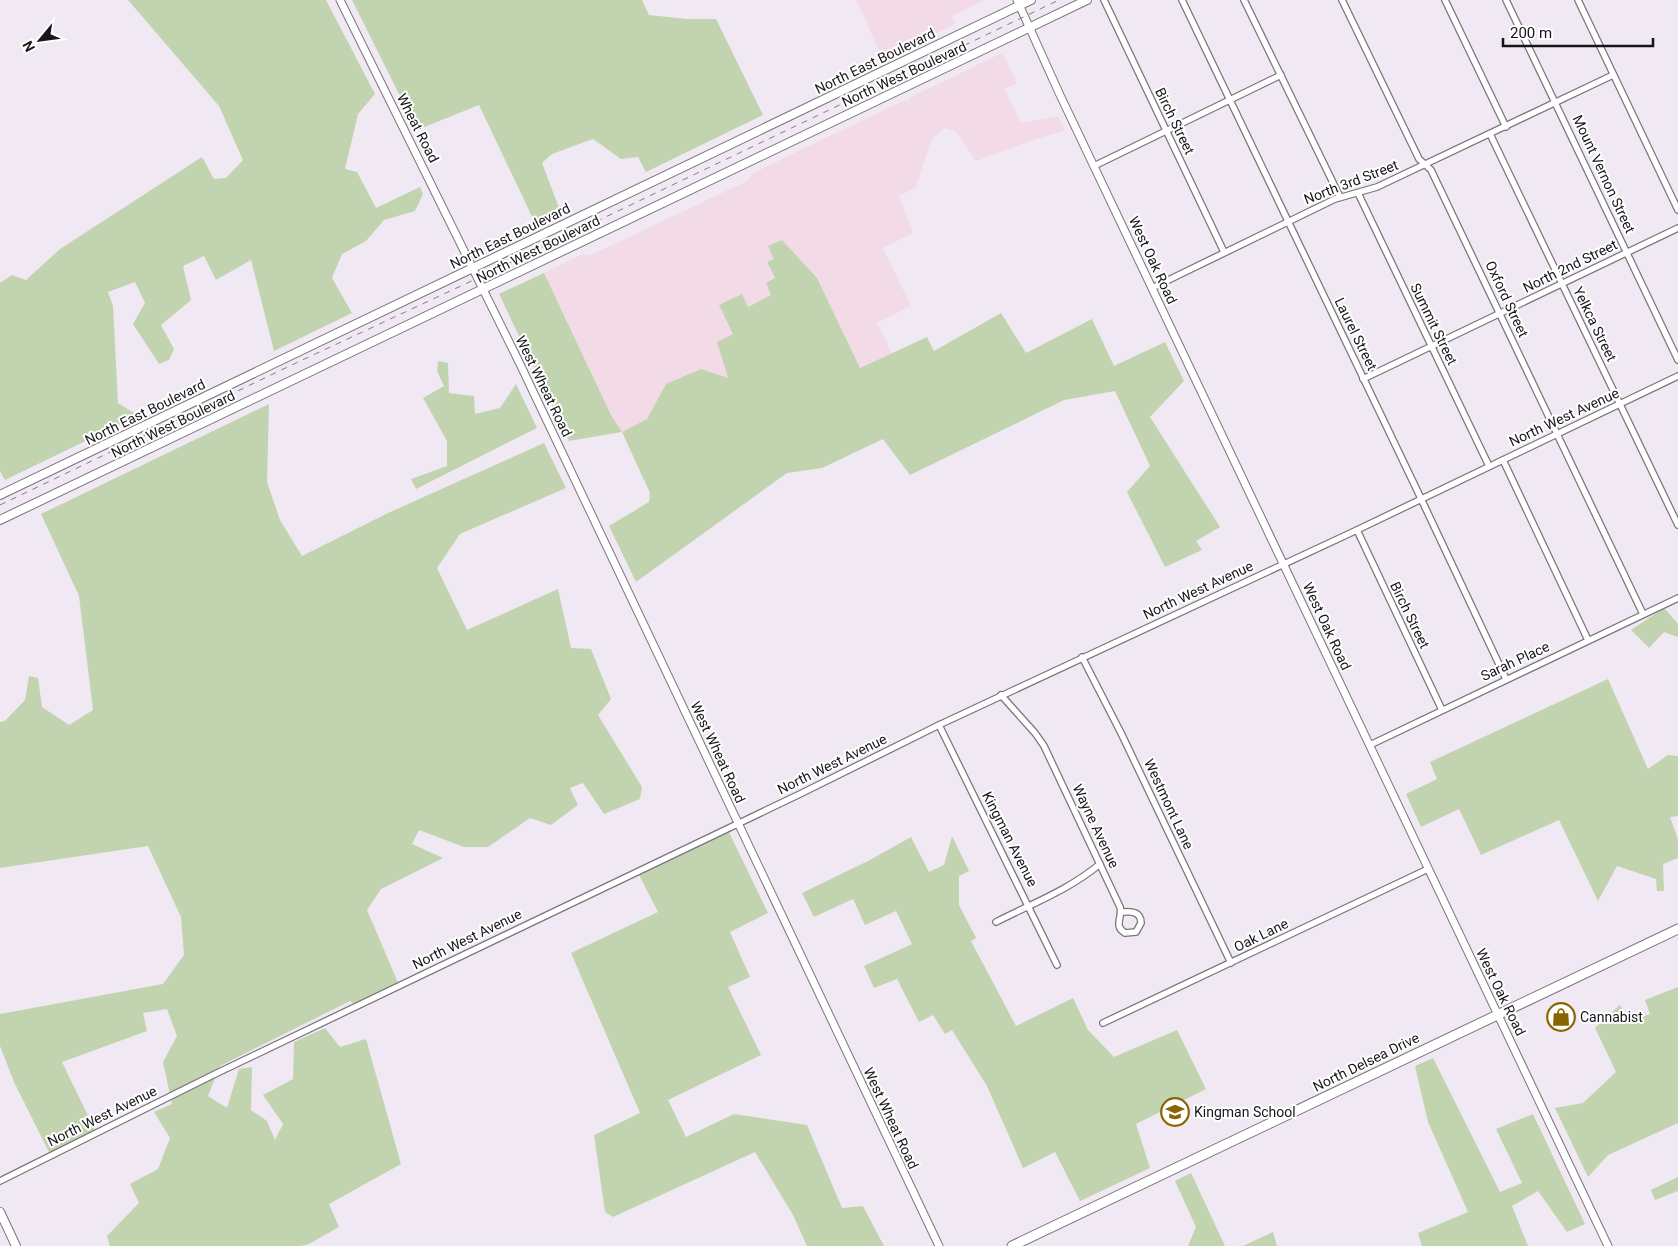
<svg xmlns="http://www.w3.org/2000/svg" width="1678" height="1246" font-family="Roboto,sans-serif">
	<style>
		.industrial { fill: #f2dbe7 }
		.green { fill: #c1d4af }
		.lines { fill: none; stroke-linecap: round; stroke-linejoin: round }
		.minor-casing { stroke: #7a747d; stroke-width: 8 }
		.tertiary-casing { stroke: #7a747d; stroke-width: 9 }
		.secondary-casing { stroke: #7a747d; stroke-width: 10 }
		.primary-casing { stroke: #7a747d; stroke-width: 11 }
		.minor { stroke: #fff; stroke-width: 5.5 }
		.tertiary { stroke: #fff; stroke-width: 7 }
		.secondary { stroke: #fff; stroke-width: 8 }
		.primary { stroke: #fff; stroke-width: 9 }
		.rail { stroke: #827e84; stroke-width: 1; stroke-dasharray: 6 6; stroke-linecap: butt }
		.labels { text-anchor: middle; dominant-baseline: central; stroke-width: 4; stroke-linejoin: round; paint-order: stroke }
		.street-label { font-size: 14px; fill: #171518; stroke: #fff }
		.poi-label { font-size: 14px; fill: #171518; stroke: #fff; text-anchor: start }
	</style>
	<rect width="100%" height="100%" fill="#f0e9f3"/>
	<g class="industrial">
		<path d="M856 0H984L952 16 955 24 883 58Z"/>
		<path d="M1002 53 1017 83 1004 89 1021 123 1058 116 1065 131 1039 138 976 161 956 132 944 128 931 140 916 187 899 196 913 233 883 248 911 306 877 323 892 353 860 368 817 278 774 260 767 263 775 279 772 295 748 307 733 334 728 379 666 384 647 419 622 432 611 415 544 273 582 254 589 256 747 181 753 173 900 102 910 100 909 98Z"/>
	</g>
	<g class="green">
		<path d="M128 0H326L375 94 358 114 345 169 357 172 376 208 420 187 423 194 415 211 384 220 366 241 342 254 332 278 352 313 274 351 251 260 216 280 204 256 183 266 191 300 161 325 174 349 169 360 159 364 133 324 145 303 135 282 108 292 113 306 118 403 134 413 135 417 5 480 0 471V283L12 275 26 280 60 249 202 157 214 179 226 178 243 160 219 106Z"/>
		<path d="M352 0H642L649 15 687 19H716L763 115 646 172 638 157 621 159 593 139 552 154 542 163 561 213 536 225 479 105 417 130Z"/>
		<path d="M782 240 817 278 860 368 927 337 934 351 1001 313 1026 353 1092 319 1114 366 1165 342 1184 381 1150 417 1220 527 1196 541 1202 550 1165 567 1127 492 1150 466 1115 391 1064 400 910 475 883 439 822 468 787 473 636 582 609 526 649 502 650 493 622 432 569 441 499 294 544 273 611 415 622 432 647 419 666 384 701 369 728 378 717 342 733 334 719 305 742 294 748 307 771 295 766 283 775 278 767 262 774 259 768 246Z"/>
		<path d="M438 361 448 363 449 393 474 396 475 414 500 408 516 384 537 428 416 489 411 479 447 466V441L423 398 444 386 437 371Z"/>
		<path d="M269 404 267 482 280 520 302 556 388 513 544 443 566 488 460 534 437 568 467 630 558 589 571 648 591 649 611 699 598 715 642 787 640 799 604 814 583 783 570 788 578 805 551 825 530 818 488 847H464L419 830 412 844 443 858 381 889 367 910 399 985 356 1005 350 1001 220 1066 208 1096 227 1108 239 1069 252 1067 251 1110 267 1121 275 1140 283 1124 263 1095 293 1079 294 1042 325 1028 340 1047 366 1039 401 1164 329 1204 339 1227 309 1244 301 1246H110L107 1236 139 1203 130 1184 158 1169 170 1138 154 1112 172 1104 163 1062 177 1036 167 1009 143 1013 147 1031 62 1062 96 1132 50 1154 14 1082 0 1046V1014L163 984 184 955 181 917 148 846 0 868V722L5 721 25 700 29 676 38 678 42 707 69 725 93 710 79 596 41 514Z"/>
		<path d="M1664 608 1678 624V637L1664 632 1649 648 1631 630Z"/>
		<path d="M1608 679 1648 769 1668 755 1678 756V816L1670 817 1678 839V858L1663 864 1664 891H1657L1656 879 1617 866 1598 901 1559 820 1481 855 1459 809 1421 827 1406 794 1437 779 1430 762Z"/>
		<path d="M727 828 768 913 730 932 750 977 728 987 761 1055 668 1100 686 1137 734 1114 807 1125 842 1208 863 1206 884 1246H807L793 1215 755 1152 613 1217 605 1212 594 1135 640 1113 571 953 658 912 637 871Z"/>
		<path d="M952 836 969 871 959 876V905L976 938 971 941 1016 1026 1073 998 1088 1030 1114 1057 1177 1030 1206 1089 1136 1124 1150 1168 1080 1201 1055 1152 1023 1168 987 1086 952 1030 945 1034 933 1015 919 1022 897 979 874 988 864 966 912 944 896 911 865 925 853 899 814 917 802 893 870 860 911 837 929 872 944 865Z"/>
		<path d="M1678 987V1123L1608 1155 1588 1177 1555 1108 1583 1103 1616 1072 1595 1028 1620 1005 1630 1021 1650 1014 1645 1000Z"/>
		<path d="M1433 1058 1500 1192 1522 1183 1496 1129 1533 1114 1585 1224 1567 1232 1538 1191 1512 1206 1528 1246H1422L1418 1233 1468 1212 1428 1122 1415 1066Z"/>
		<path d="M1191 1173 1225 1246H1188L1196 1227 1175 1181Z"/>
		<path d="M1678 1177V1191L1655 1200 1651 1190Z"/>
		<path d="M1273 1232 1277 1246H1243Z"/>
	</g>
	<g class="lines">
		<defs>
			<g id="minor">
				<path d="M1104 0 1224 252"/>
				<path d="M1182 0 1416 488 1506 679"/>
				<path d="M1244 0 1340 197"/>
				<path d="M1342 0 1419 159 1431 170 1643 614"/>
				<path d="M1445 0 1506 127"/>
				<path d="M1506 0 1678 360"/>
				<path d="M1578 0 1678 210"/>
				<path d="M1490 134 1678 525"/>
				<path d="M1094 166 1281 75"/>
				<path d="M1358 193 1489 466"/>
				<path d="M1152 288 1335 199 1377 187 1613 75"/>
				<path d="M1363 379 1678 228"/>
				<path d="M1503 460 1588 640"/>
				<path d="M1357 530 1442 710"/>
				<path d="M1082 657 1121 733 1231 963"/>
				<path d="M1001 695 1035 733 1044 746 1120 907C1123 917 1113 926 1125 933L1136 932 1141 923C1141 912 1132 911 1123 912"/>
				<path d="M939 725 1057 965"/>
				<path d="M1370 745 1678 598"/>
				<path d="M996 922C1033 903 1067 891 1100 864"/>
				<path d="M1103 1023 1428 869"/>
				<path d="M0 1181 213 1075 802 793 939 725 1357 530 1678 376"/>
			</g>
			<g id="tertiary">
				<path d="M340 0 520 364 939 1246"/>
				<path d="M1017 0 1060 95 1608 1246"/>
			</g>
			<g id="secondary">
				<path d="M0 495 1031 0"/>
				<path d="M0 520 1087 0"/>
				<path d="M0 1212 16 1246"/>
			</g>
			<path id="primary" d="M1012 1246 1678 929"/>
		</defs>
		<use href="#minor" class="minor-casing"/>
		<use href="#tertiary" class="tertiary-casing"/>
		<use href="#secondary" class="secondary-casing"/>
		<use href="#primary" class="primary-casing"/>
		<use href="#minor" class="minor"/>
		<use href="#tertiary" class="tertiary"/>
		<use href="#secondary" class="secondary"/>
		<use href="#primary" class="primary"/>
		<path class="rail" d="M0 505 296 363 478 278 1059 0"/>
	</g>
	<defs>
		<symbol id="shop-ring" viewBox="-11 -11 22 22"><circle r="9.5" fill="#fff" stroke="#886501" stroke-width="1.5"/><path d="M-5-2.5h2.3a2.7 3.5 0 0 1 5.4 0H5L5.5 6h-11ZM-1.5-2.5h3a1.5 2.3 0 0 0-3 0Z" fill="#886501"/></symbol>
		<symbol id="school-ring" viewBox="-11 -11 22 22"><circle r="9.5" fill="#fff" stroke="#886501" stroke-width="1.5"/><path d="M0-5L7-2L0 1L-7-2ZM-4 1L0 2.5L4 1V4Q0 6-4 4Z" fill="#886501"/></symbol>
	</defs>
	<g fill-rule="evenodd">
		<use href="#shop-ring" x="1545" y="1001" width="32" height="32"/>
		<use href="#school-ring" x="1159" y="1096" width="32" height="32"/>
	</g>
	<g class="labels">
		<g class="street-label">
			<text transform="translate(875 61) rotate(-26)">North East Boulevard</text>
			<text transform="translate(904 74) rotate(-25)">North West Boulevard</text>
			<text transform="translate(1175 121) rotate(64)">Birch Street</text>
			<text transform="translate(418 128) rotate(63)">Wheat Road</text>
			<text transform="translate(1604 174) rotate(65)">Mount Vernon Street</text>
			<text transform="translate(1351 182) rotate(-21)">North 3rd Street</text>
			<text transform="translate(510 236) rotate(-26)">North East Boulevard</text>
			<text transform="translate(538 249) rotate(-26)">North West Boulevard</text>
			<text transform="translate(1153 260) rotate(65)">West Oak Road</text>
			<text transform="translate(1570 266) rotate(-26)">North 2nd Street</text>
			<text transform="translate(1507 299) rotate(65)">Oxford Street</text>
			<text transform="translate(1434 324) rotate(64)">Summit Street</text>
			<text transform="translate(1595 324) rotate(64)">Yelkca Street</text>
			<text transform="translate(1356 334) rotate(64)">Laurel Street</text>
			<text transform="translate(544 386) rotate(64)">West Wheat Road</text>
			<text transform="translate(145 412) rotate(-26)">North East Boulevard</text>
			<text transform="translate(1564 417) rotate(-25)">North West Avenue</text>
			<text transform="translate(173 424) rotate(-26)">North West Boulevard</text>
			<text transform="translate(1198 590) rotate(-25)">North West Avenue</text>
			<text transform="translate(1410 615) rotate(64)">Birch Street</text>
			<text transform="translate(1327 626) rotate(65)">West Oak Road</text>
			<text transform="translate(1515 661) rotate(-25)">Sarah Place</text>
			<text transform="translate(718 752) rotate(65)">West Wheat Road</text>
			<text transform="translate(832 764) rotate(-26)">North West Avenue</text>
			<text transform="translate(1169 804) rotate(65)">Westmont Lane</text>
			<text transform="translate(1096 826) rotate(65)">Wayne Avenue</text>
			<text transform="translate(1010 839) rotate(63)">Kingman Avenue</text>
			<text transform="translate(1261 935) rotate(-26)">Oak Lane</text>
			<text transform="translate(467 939) rotate(-26)">North West Avenue</text>
			<text transform="translate(1501 992) rotate(64)">West Oak Road</text>
			<text transform="translate(1366 1062) rotate(-26)">North Delsea Drive</text>
			<text transform="translate(102 1116) rotate(-26)">North West Avenue</text>
			<text transform="translate(891 1118) rotate(65)">West Wheat Road</text>
		</g>
		<g class="poi-label">
			<text x="1580" y="1017">Cannabist</text>
			<text x="1194" y="1112">Kingman School</text>
		</g>
	</g>
	<g transform="translate(40 40) rotate(241)" stroke="#ffffff" stroke-width="4" paint-order="stroke">
	<path d="M0-4L9 19L0 12L-9 19Z" fill="#171518"/>
	<text y="-8" font-size="14" font-weight="bold" text-anchor="middle" fill="#171518">N</text>
	</g>
	<path d="M1503 38v8h150v-8" fill="none" stroke="#171518" stroke-width="2.5"/>
	<text x="1510" y="38" font-size="15" fill="#171518" stroke="#ffffff" stroke-width="4" paint-order="stroke">200 m</text>
</svg>
